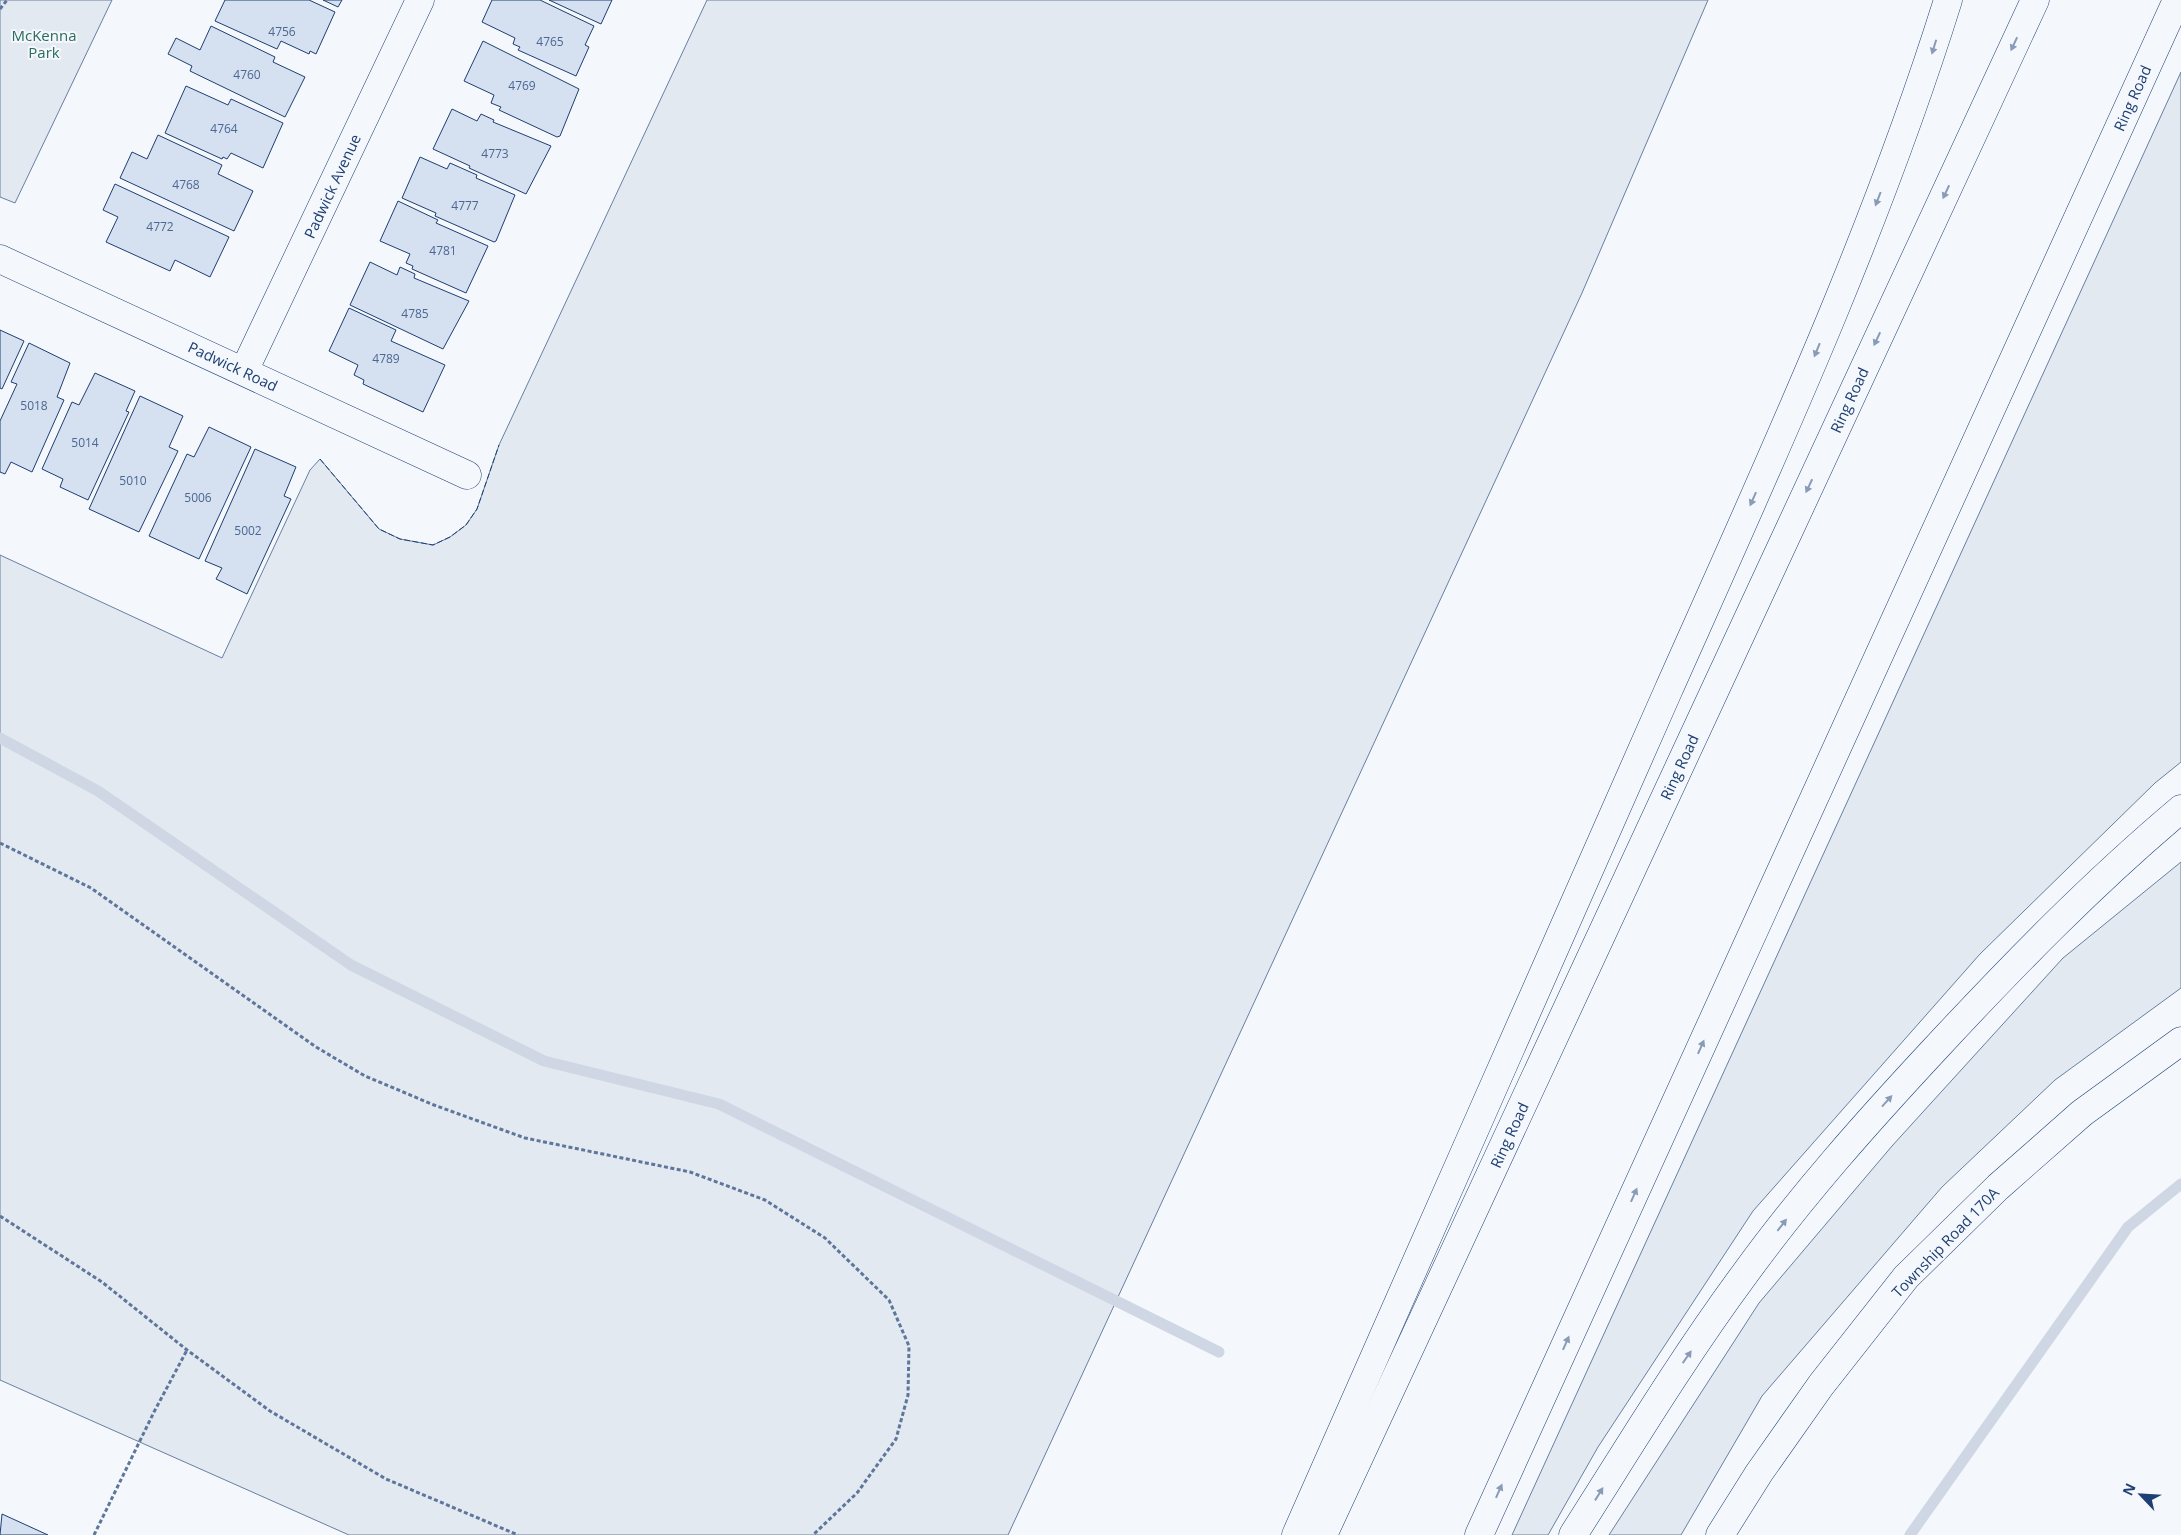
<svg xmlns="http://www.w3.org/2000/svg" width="2181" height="1535" font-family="'Open Sans',sans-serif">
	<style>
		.green { fill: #e3e9f0; stroke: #687fa3 }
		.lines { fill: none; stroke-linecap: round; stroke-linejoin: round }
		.stream { stroke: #cfd7e4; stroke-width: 11 }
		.building { fill: #d5e0f0; stroke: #1d3f73 }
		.minor-casing { stroke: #1d3f73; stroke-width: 29 }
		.motorway-casing { stroke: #1d3f73; stroke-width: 29 }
		.path { stroke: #5e769c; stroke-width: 3; stroke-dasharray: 4 2.5; stroke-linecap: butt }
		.minor { stroke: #f4f7fb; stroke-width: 28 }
		.motorway { stroke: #f4f7fb; stroke-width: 28 }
		.fence { stroke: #1d3f73; stroke-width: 1; stroke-dasharray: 6 2.5; stroke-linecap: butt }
		.oneway { fill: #889bb7 }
		.labels { text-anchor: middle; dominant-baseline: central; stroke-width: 4; stroke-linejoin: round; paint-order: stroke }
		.number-label { font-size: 12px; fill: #4b6792 }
		.park-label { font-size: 15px; fill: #2c6c60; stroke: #f4f7fb }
		.street-label { font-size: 15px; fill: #1d3f73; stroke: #f4f7fb }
	</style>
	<rect width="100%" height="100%" fill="#f4f7fb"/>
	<g class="green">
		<path d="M0 0H112L15 203 0 197Z"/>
		<path d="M707 0H1708L1582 293 1008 1535H349L0 1380V555L222 658 310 470 320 459 379 529 400 539 433 545 450 537 466 525 477 509 499 445Z"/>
		<path d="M2181 72V762L2155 783 1980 954 1753 1211 1598 1447 1548 1535H1512Z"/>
		<path d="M2181 862V988L2055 1080 1942 1187 1762 1396 1681 1535H1609L1759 1303 1892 1146 2063 958Z"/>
	</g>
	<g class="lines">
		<g class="stream">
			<path d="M0 738 98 791 351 965 544 1061 719 1104 1219 1352"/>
			<path d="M1910 1535 2128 1227 2181 1184"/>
		</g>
	</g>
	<g class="building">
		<path d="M225 0H309L335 12 316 54 310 51 309 54 281 41 277 49 215 21Z"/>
		<path d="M323 0H342L338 7Z"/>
		<path d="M492 0H540L594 26 585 45 589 47 576 76 518 50 520 47 513 44 515 38 482 22Z"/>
		<path d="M549 0H612L601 24Z"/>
		<path d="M211 26 275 57 273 62 305 77 285 117 190 71 192 66 168 54 176 38 200 50Z"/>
		<path d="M483 41 579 89 560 136 557 137 499 110 501 107 491 103 494 95 464 81Z"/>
		<path d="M186 86 228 105 231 99 283 123 263 168 231 153 227 159 223 157 222 159 165 133Z"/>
		<path d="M452 109 477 121 481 114 494 120 493 122 551 146 526 194 469 168 470 166 433 149Z"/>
		<path d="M158 135 222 165 218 174 253 191 234 231 120 178 132 152 147 159Z"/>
		<path d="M420 157 447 169 450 163 477 175 476 178 515 195 496 241 494 242 435 216 436 213 402 198Z"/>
		<path d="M115 184 229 237 210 277 175 260 170 271 106 242 118 217 103 210Z"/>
		<path d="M398 201 438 220 436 223 488 246 466 293 412 269 413 266 406 263 410 254 380 241Z"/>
		<path d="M370 262 397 275 400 267 415 274 414 278 469 301 443 349 350 305Z"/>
		<path d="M349 308 396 330 391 341 445 365 423 412 363 384 364 380 354 375 358 365 329 351Z"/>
		<path d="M0 330 24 341 2 389 0 388Z"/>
		<path d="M29 343 70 363 57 397 64 400 32 472 11 462 5 474 0 472V421L17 384 11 382Z"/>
		<path d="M95 373 135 391 126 411 129 412 88 500 60 487 63 479 42 469 72 402 79 405Z"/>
		<path d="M140 396 183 416 169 447 178 451 139 532 89 509Z"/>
		<path d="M209 427 251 447 199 559 149 536 187 454 194 457Z"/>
		<path d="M255 449 296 467 284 496 291 499 247 594 216 579 222 568 205 561Z"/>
		<path d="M2 1514 48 1535H0Z"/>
	</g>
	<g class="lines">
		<defs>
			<g id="minor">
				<path d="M0 259 467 475"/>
				<path d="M244 371 420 0"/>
				<path d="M1720 1535 1759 1473 1821 1385 1906 1277 1998 1187 2082 1113 2181 1041"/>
			</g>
			<g id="motorway">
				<path d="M1296 1535C1420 1254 1544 972 1668 691 1769 464 1874 237 1948 0"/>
				<path d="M1323 1535 2035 0"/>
				<path d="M1479 1535 2177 0"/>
				<path d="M1573 1535C1629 1447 1682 1359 1744 1275 1802 1195 1867 1122 1935 1049 2013 965 2093 883 2181 809"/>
			</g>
		</defs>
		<use href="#minor" class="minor-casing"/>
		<use href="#motorway" class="motorway-casing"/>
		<g class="path">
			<path d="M0 9 7 0"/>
			<path d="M0 843 91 888 316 1047 365 1076 434 1105 525 1138 690 1172 765 1200 825 1238 889 1300 909 1346 908 1395 896 1439 857 1493 813 1535"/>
			<path d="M0 1216 102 1282 187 1350 270 1411 386 1479 518 1535"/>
			<path d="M94 1535 154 1412 187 1350"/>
		</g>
		<use href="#minor" class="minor"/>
		<use href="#motorway" class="motorway"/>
		<path class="fence" d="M320 459 379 529 400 539 433 545 450 537 466 525 477 509 499 445"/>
	</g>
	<defs><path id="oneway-solid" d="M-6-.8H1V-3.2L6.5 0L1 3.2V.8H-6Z" transform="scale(1.25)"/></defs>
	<g class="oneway">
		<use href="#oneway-solid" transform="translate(2014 44) rotate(115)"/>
		<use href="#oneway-solid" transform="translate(1934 47) rotate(107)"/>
		<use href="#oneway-solid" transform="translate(1946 192) rotate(115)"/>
		<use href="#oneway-solid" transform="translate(1878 199) rotate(111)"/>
		<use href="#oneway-solid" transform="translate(1877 339) rotate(115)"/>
		<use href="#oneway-solid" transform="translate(1817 350) rotate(112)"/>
		<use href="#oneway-solid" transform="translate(1809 486) rotate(115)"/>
		<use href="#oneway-solid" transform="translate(1753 499) rotate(114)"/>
		<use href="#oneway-solid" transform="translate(1701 1047) rotate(-66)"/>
		<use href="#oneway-solid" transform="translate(1887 1101) rotate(-48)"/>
		<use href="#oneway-solid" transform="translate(1634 1195) rotate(-66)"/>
		<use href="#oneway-solid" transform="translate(1782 1225) rotate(-52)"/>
		<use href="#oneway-solid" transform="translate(1566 1343) rotate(-66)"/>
		<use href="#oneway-solid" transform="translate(1687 1357) rotate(-55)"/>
		<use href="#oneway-solid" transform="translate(1499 1491) rotate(-66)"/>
		<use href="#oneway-solid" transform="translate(1599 1494) rotate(-58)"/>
	</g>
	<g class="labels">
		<g class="number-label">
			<text x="282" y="31">4756</text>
			<text x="550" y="41">4765</text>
			<text x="247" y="74">4760</text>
			<text x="522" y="85">4769</text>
			<text x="224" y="128">4764</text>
			<text x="495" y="153">4773</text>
			<text x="186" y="184">4768</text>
			<text x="465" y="205">4777</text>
			<text x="160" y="226">4772</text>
			<text x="443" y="250">4781</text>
			<text x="415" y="313">4785</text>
			<text x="386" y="358">4789</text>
			<text x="34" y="405">5018</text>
			<text x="85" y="442">5014</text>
			<text x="133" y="480">5010</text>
			<text x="198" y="497">5006</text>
			<text x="248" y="530">5002</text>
		</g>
		<g class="park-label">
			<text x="44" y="35">McKenna<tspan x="44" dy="17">Park</tspan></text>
		</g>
		<g class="street-label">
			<text transform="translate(2132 98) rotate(-66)">Ring Road</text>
			<text transform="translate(332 186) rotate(-65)">Padwick Avenue</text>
			<text transform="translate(233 366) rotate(25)">Padwick Road</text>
			<text transform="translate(1849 400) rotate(-65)">Ring Road</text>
			<text transform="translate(1679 767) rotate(-65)">Ring Road</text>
			<text transform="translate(1509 1135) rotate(-65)">Ring Road</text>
			<text transform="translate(1945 1242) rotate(-46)">Township Road 170A</text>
		</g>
	</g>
	<g transform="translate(2141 1495) rotate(295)" stroke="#f4f7fb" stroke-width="4" paint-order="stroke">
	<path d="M0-4L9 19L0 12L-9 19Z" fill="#1d3f73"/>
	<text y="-8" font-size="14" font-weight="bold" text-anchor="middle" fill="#1d3f73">N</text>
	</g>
</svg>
